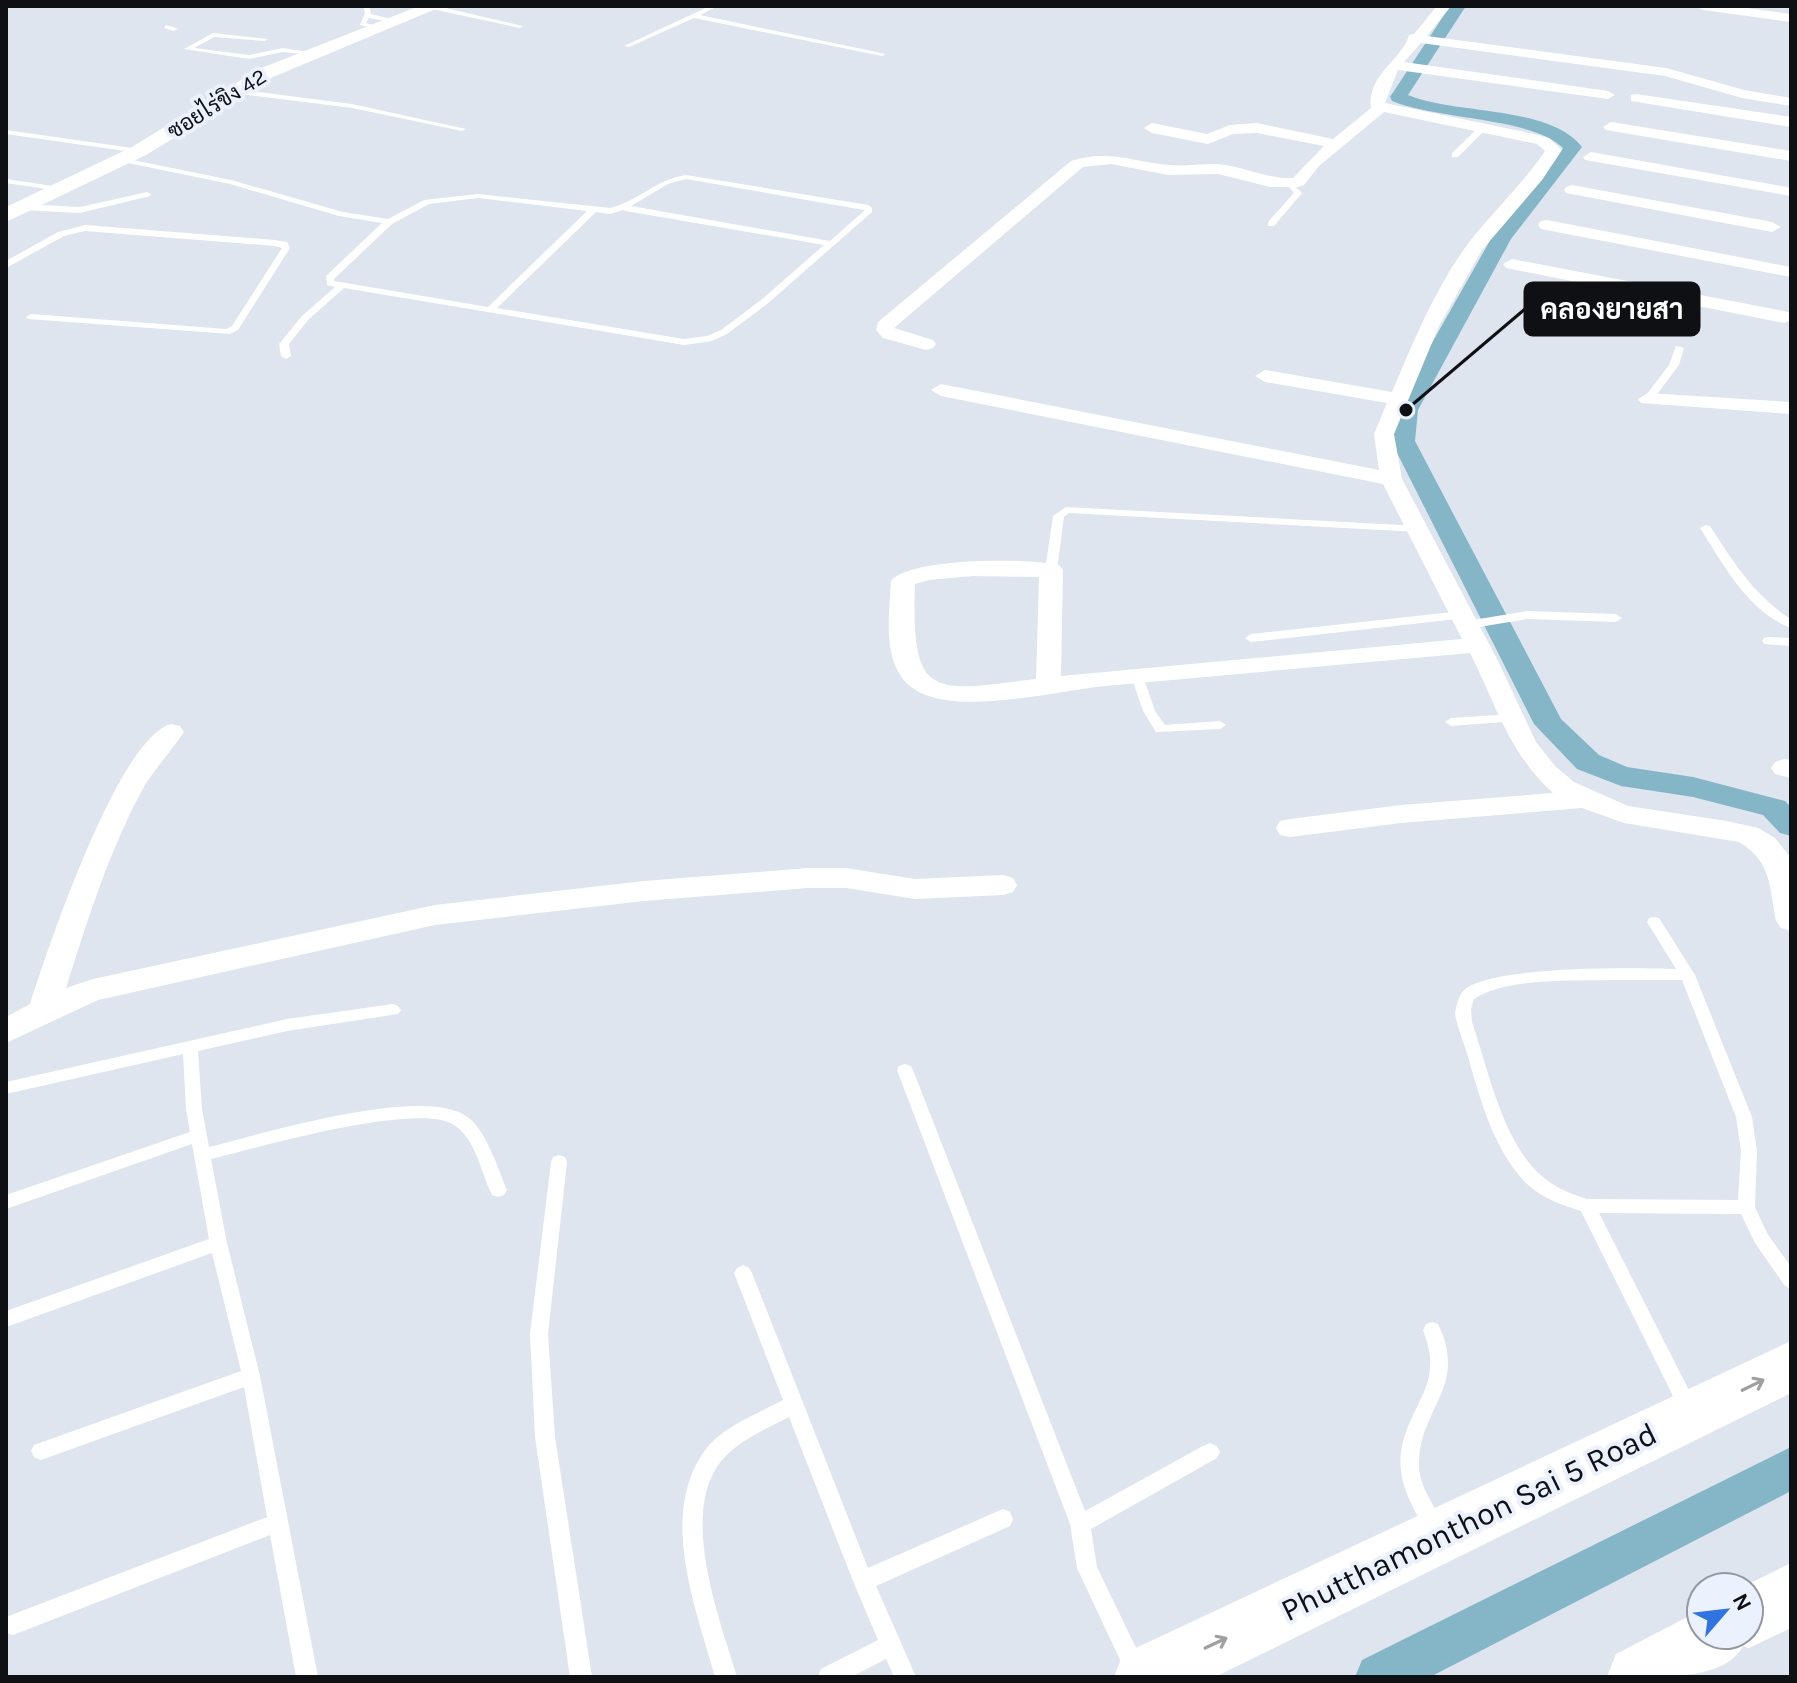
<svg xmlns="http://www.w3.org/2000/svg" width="1797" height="1683" font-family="Karla,Sarabun,sans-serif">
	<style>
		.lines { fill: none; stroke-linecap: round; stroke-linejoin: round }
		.canal { fill: #85b6c8; fill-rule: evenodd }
		.service { fill: #fff; fill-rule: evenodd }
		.minor { fill: #fff; fill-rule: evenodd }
		.tertiary { fill: #fff; fill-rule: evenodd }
		.secondary { fill: #fff; fill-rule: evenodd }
		.oneway { stroke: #9f9fa1 }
		.labels { text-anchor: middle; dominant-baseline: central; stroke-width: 8; stroke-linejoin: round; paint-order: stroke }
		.far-street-label { font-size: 22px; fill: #0e1013; stroke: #ebf2fd }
		.near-street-label { font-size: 32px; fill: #0e1013; stroke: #ebf2fd }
		.leader { fill: none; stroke: #0e1013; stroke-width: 3 }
		.callout-dot { fill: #0e1013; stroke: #ebf2fd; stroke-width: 3 }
		.callout { fill: #0e1013; stroke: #0e1013; stroke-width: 3 }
		.callout-label { font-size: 28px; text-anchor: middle; font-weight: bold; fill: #fff }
	</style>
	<rect width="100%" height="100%" fill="#dee5ef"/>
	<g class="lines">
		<g class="canal">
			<path d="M1450 6H1466L1408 95C1456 115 1549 105 1582 147L1511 239 1418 410 1415 441 1561 719 1599 755 1627 767 1693 777 1785 801 1791 807V836L1780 833 1763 815 1693 797 1621 786 1577 769 1534 724 1391 441 1394 410 1492 237 1563 148C1531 117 1438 120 1392 101L1390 97Z"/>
			<path d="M1791 1447V1491L1430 1677H1355L1362 1660Z"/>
		</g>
		<g class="service">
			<path d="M363 6H369L371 14 399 21 396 23 369 18 366 23 379 27V29L360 25 365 13Z"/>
			<path d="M429 6H437L523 26 520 28 432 9Z"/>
			<path d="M710 6H718L700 15 886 54 882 56 694 18 629 47 624 46Z"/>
			<path d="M166 25 176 28 177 29 174 31 164 28Z"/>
			<path d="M213 33 268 39 265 41 214 37 194 48 249 55 283 48 315 53 311 55 283 52 249 59 184 49Z"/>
			<path d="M235 89 352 104 466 129 462 131 352 108 232 93V89Z"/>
			<path d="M1480 126 1487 128 1458 157H1452V153Z"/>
			<path d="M6 130 139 149 143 151 139 153 6 134Z"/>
			<path d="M118 157 231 180 343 212 388 219 424 200 478 194 610 208C638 201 657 179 686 175L868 205 872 208V212L767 304 727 334 712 341 684 345 344 288 308 320 289 344 291 356 286 359 281 356 279 344 302 316 335 287 327 285 326 276 382 223 339 216 230 184 118 161ZM686 179 864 210V211L830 241 631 206 668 184ZM478 198 587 211 488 307 334 281V279L392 224 429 204ZM623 210 626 211 824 245 761 300 721 330 707 336 684 339 497 308 596 212 610 214Z"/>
			<path d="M6 179 60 187 64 189 60 191 6 183Z"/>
			<path d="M1291 182 1302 193 1274 226H1268V222L1294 193 1287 184Z"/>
			<path d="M147 192 151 194 150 196 80 213 22 210 18 207 22 204 80 207Z"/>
			<path d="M85 225 275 240 287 242 290 248 238 330 230 334 28 319 26 317 31 314 226 329 232 326 282 248 275 246 85 231 64 236 6 268V261L58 232Z"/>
			<path d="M1676 346 1684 348 1679 365 1652 401H1644L1643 399 1669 365Z"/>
			<path d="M1066 507 1419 526 1425 529 1419 532 1069 513 1064 517 1057 570 1055 572H1047L1045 570 1053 516Z"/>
			<path d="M1706 525 1710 526C1733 561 1754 596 1791 619V628C1748 612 1723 564 1700 528Z"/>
			<path d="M1462 611 1468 615 1466 618 1251 642 1245 638 1251 634Z"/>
			<path d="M1527 611 1616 614 1622 618 1616 622 1527 619 1467 629 1461 625 1467 621Z"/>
			<path d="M1768 637 1791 638V646L1764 644 1762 641 1764 638Z"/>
			<path d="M1137 672 1143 676 1155 711 1165 725 1220 721 1226 725 1220 729 1156 732 1143 711 1131 676Z"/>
			<path d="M1512 714 1517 715 1518 718 1517 721 1451 726 1445 722 1451 718Z"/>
			<path d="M1654 917 1659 918 1695 975 1752 1117 1757 1151 1755 1207 1767 1233 1791 1267V1289L1785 1286 1755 1243 1741 1214 1599 1213 1697 1406 1695 1412 1688 1415 1681 1412 1581 1211C1562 1205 1541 1198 1526 1183 1492 1148 1479 1095 1466 1050 1462 1038 1457 1026 1455 1014 1456 1007 1458 997 1463 991 1488 965 1637 968 1676 969L1647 922 1649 918ZM1608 980H1682L1736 1117 1741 1151 1738 1200 1587 1199C1571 1194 1556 1188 1543 1177 1503 1144 1488 1069 1472 1022L1471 1009 1474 999C1506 978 1570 981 1608 980Z"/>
			<path d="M393 1004 398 1006 401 1010 398 1014 287 1031 198 1051 202 1109 209 1147C262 1134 420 1085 466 1116 486 1129 498 1169 507 1190L504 1195 498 1197 492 1195C481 1173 476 1139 454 1125 418 1101 256 1148 211 1159L227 1243 260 1376 318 1677H296L270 1535 13 1635 6 1633V1617L267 1517 244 1387 41 1460 34 1457 31 1451 34 1445 241 1371 212 1253 9 1326 6 1325V1311L209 1239 192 1144 6 1209V1195L190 1132 186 1109 183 1054 6 1094V1082L287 1019Z"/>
			<path d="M905 1064 911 1066 913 1070 1085 1511 1203 1446 1210 1443 1217 1446 1220 1452 1217 1458 1091 1529 1097 1567 1150 1677H1128L1077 1568 1070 1524 897 1070 899 1066Z"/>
			<path d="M559 1155 565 1157 567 1162 548 1334 555 1437 592 1677H570L535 1437 530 1334 551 1162 553 1157Z"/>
			<path d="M743 1265 749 1268 752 1273 868 1568 1003 1509 1010 1512 1013 1519 1010 1526 876 1586 916 1677H894L886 1659 851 1677H818L821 1669 878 1640 853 1581 789 1417C766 1429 739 1440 722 1460 678 1512 720 1620 737 1677H715C696 1608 658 1515 705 1450 723 1426 758 1414 783 1400L734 1273 737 1268Z"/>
			<path d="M1432 1322 1438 1324C1469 1388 1418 1408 1419 1465 1419 1488 1436 1507 1445 1527L1442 1534 1435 1537C1425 1533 1421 1523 1416 1513 1394 1472 1396 1448 1417 1407 1423 1394 1430 1381 1430 1366 1431 1353 1427 1342 1423 1330L1426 1324Z"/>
		</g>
		<g class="minor">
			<path d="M1437 6H1451L1427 36 1666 68 1744 90 1791 98V106L1742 98 1665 76 1421 43 1404 62 1608 91 1615 95 1608 99 1398 70 1385 103 1534 134 1549 138 1562 150 1542 180 1482 250 1439 326 1394 434 1402 479 1498 661 1536 742 1555 766 1574 782 1628 806 1727 821 1758 828 1775 838 1791 858V931L1781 928 1776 921C1769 886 1772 862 1739 842L1624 823 1582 808 1401 823 1290 837 1280 835 1276 828 1280 821 1290 819 1401 805 1553 793C1508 752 1496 704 1470 653 1348 664 1227 675 1105 686 1057 691 962 715 919 692 880 672 889 617 891 581 909 557 1030 558 1059 565L1063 570 1061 676 1462 639 1383 484 941 396 931 390 941 384 1379 470 1374 434 1387 403 1265 382 1255 376 1265 370 1392 392C1413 342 1435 289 1467 245 1492 212 1522 185 1545 151L1537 144 1384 112 1319 166 1304 185 1298 187H1270L1218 174 1168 175 1111 164 1083 167 894 328 933 340 936 344 933 348 926 350 883 338 876 330 878 322 1071 161C1107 149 1134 162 1169 165 1188 167 1207 162 1226 165 1249 169 1269 179 1293 178L1324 146 1257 133 1233 134 1208 144 1152 133 1144 128 1152 123 1207 134 1230 125 1257 123 1333 139 1371 108C1366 75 1403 59 1409 35L1414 34ZM973 576 1039 577 1036 679C932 692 911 701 915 584L929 580Z"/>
			<path d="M1696 6H1732L1791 14V22L1703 10Z"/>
			<path d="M1636 94 1791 117V127L1631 101V95Z"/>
			<path d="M1611 122 1791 151V161L1606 130 1603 127Z"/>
			<path d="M1591 152 1787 187 1791 188V196L1585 160 1583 157Z"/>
			<path d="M1572 185 1772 222 1781 227 1772 232 1566 193 1564 190 1566 187Z"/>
			<path d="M1547 220 1791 267V277L1541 229 1538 225 1541 221Z"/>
			<path d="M1512 259 1784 311 1791 313V320L1784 323 1506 268 1503 264Z"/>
			<path d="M1648 393 1791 402V414L1641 403 1638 399Z"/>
			<path d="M171 724 180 726 184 732C170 753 153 770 141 792 108 854 87 922 66 988L93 979 435 905 644 881 808 868H846L915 879 1003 875 1013 878 1017 885 1013 892 1003 895 915 899 846 888H808L644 901 435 925 98 1000 6 1043V1017L30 1004C47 951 118 738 171 724Z"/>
			<path d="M1784 759 1791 760V778L1775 774 1771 768 1775 762Z"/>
		</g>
		<path class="tertiary" d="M419 6H443L273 77 146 155 6 222V207L132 147 259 69Z"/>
		<g class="secondary">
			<path d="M1791 1341V1393L1215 1677H1114L1123 1654Z"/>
			<path d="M1791 1563V1628L1749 1648 1743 1646C1725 1683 1646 1677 1607 1677L1616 1654 1701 1610V1635H1749V1587H1742Z"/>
		</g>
	</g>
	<defs><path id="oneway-shaft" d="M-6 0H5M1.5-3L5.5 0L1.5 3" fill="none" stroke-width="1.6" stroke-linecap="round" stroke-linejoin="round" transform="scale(2)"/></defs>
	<g class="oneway">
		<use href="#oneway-shaft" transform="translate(1753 1385) rotate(-26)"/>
		<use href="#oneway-shaft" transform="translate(1216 1643) rotate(-25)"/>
	</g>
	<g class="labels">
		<g class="far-street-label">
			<text transform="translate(217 104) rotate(-32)">ซอยไร่ขิง 42</text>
		</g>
		<g class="near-street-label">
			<text transform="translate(1469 1522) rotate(-26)">Phutthamonthon Sai 5 Road</text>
		</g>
	</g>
	<path class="leader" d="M1406 410L1525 309"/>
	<circle class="callout-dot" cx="1406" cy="410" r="8"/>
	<rect class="callout" x="1525" y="283" width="174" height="52" rx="8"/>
	<g class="callout-label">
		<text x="1612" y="319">คลองยายสา</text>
	</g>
	<rect width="1797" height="1683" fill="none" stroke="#0e1013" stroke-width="16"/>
	<g transform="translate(1725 1611) rotate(62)"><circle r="38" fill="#ebf2fd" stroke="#93989f" stroke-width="2"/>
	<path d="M0-6L14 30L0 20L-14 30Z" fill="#3173e1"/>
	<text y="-12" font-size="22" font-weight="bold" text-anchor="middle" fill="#0e1013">N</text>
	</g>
</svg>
